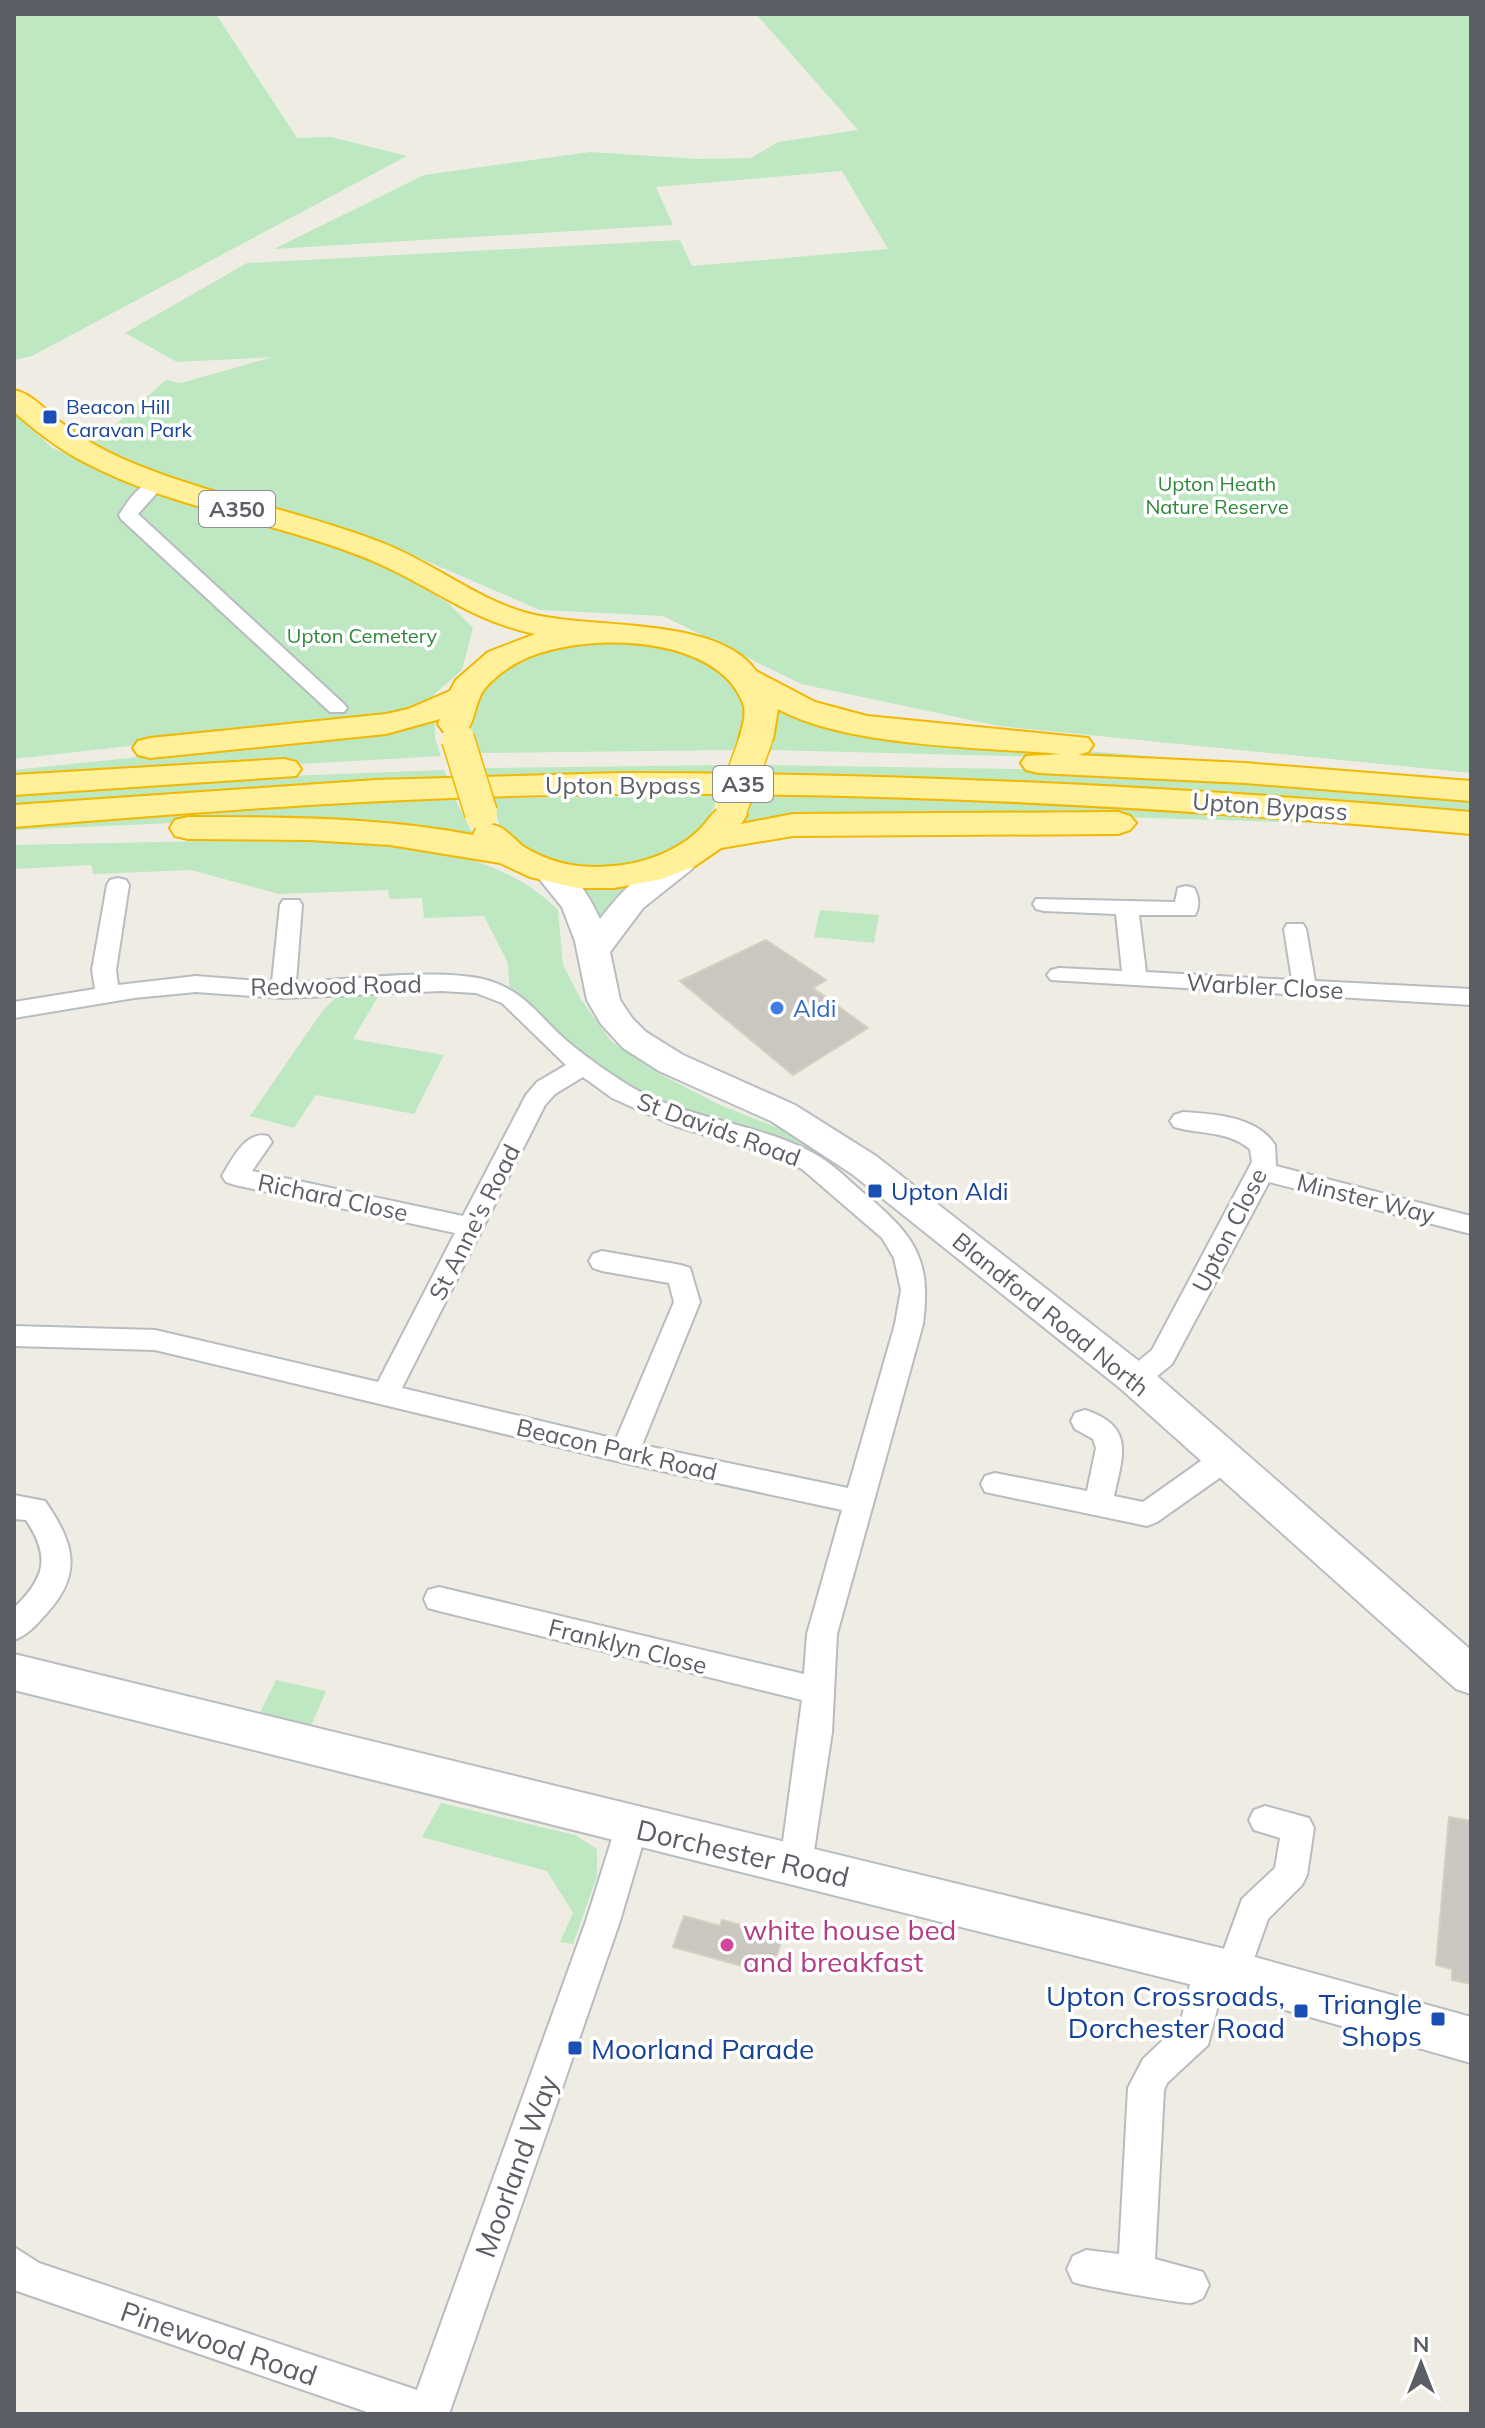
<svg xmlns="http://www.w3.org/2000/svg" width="1485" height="2428" font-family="Mulish,sans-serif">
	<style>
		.green { fill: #bee8c1 }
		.building { fill: #cac7c0; stroke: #d4cfc1; stroke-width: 2 }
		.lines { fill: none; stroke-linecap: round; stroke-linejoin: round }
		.minor-casing { stroke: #b8bbc0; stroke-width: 4 }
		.secondary-casing { stroke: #b9bcc2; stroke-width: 4 }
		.trunk-casing { stroke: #f2b700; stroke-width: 4 }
		.minor { fill: #fff; fill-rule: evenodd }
		.secondary { fill: #fff; fill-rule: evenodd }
		.trunk { fill: #fff099; fill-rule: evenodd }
		.trunk-bridge-casing { stroke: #f2b700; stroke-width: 35; stroke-linecap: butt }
		.trunk-bridge { stroke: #fff099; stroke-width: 32 }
		.transit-dot { fill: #1a4fb4; stroke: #fff; stroke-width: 3 }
		.shop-dot { fill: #3f7fe0; stroke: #fff; stroke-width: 3 }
		.hotel-dot { fill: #d1479c; stroke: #fff; stroke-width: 3 }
		.labels { text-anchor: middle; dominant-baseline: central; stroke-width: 7; stroke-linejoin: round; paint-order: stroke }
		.far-transit-label { font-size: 20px; fill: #164399; stroke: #fff; text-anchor: start }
		.far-park-label { font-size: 20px; fill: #2f873a; stroke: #fff }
		.shield { fill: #fff; stroke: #8c8f93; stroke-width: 2 }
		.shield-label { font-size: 22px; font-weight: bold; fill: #5b5f65 }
		.street-label { font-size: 24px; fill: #5b5f65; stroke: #fff }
		.shop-label { font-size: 24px; fill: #366cbe; stroke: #fff; text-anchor: start }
		.transit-label { font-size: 24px; fill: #164399; stroke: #fff; text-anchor: start }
		.near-street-label { font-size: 28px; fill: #5b5f65; stroke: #fff }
		.near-hotel-label { font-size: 28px; fill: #b23c85; stroke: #fff; text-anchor: start }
		.near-transit-label { font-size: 28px; fill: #164399; stroke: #fff; text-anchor: end }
	</style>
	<rect width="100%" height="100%" fill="#efede3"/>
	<g class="green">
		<path d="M14 14H216L297 138 331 137 407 156 32 356 14 360Z"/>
		<path d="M756 14H1471V773L999 726 801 684 663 616 540 610 417 557 339 529 115 464 58 422 62 421 97 441 166 380 181 383 273 357 177 362 125 333 247 263 680 240 692 266 888 249 842 171 656 187 673 225 274 249 424 175 590 152 698 159 751 158 778 142 858 130Z"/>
		<path d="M14 411 51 447 136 487 359 551 448 603 473 628 462 670 420 707 333 723 14 759Z"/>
		<path d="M630 639 699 655 739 686 747 717 734 750 478 753 469 724 471 703 503 668 555 646Z"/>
		<path d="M778 709 892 734 1204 761 769 750 775 734Z"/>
		<path d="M435 718V738L441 756 14 780V770L406 729Z"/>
		<path d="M728 765 725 777 485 781 483 768Z"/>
		<path d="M761 765 1020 769 1162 776 1471 800V812C1234 792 996 776 758 775Z"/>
		<path d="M444 770 449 781 14 810V795L287 776Z"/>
		<path d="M752 795 1158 807 1378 825 1119 817 737 828Z"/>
		<path d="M718 796C710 821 697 839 674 853 666 858 654 859 644 861 600 871 529 871 501 827 496 819 494 807 491 798Z"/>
		<path d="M455 799 474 836 174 823 14 830V825L195 811Z"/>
		<path d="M258 840C359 843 481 834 558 910L563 965 580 998 611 1041 656 1072 718 1104 778 1128 827 1152 811 1163 621 1092 510 998 508 963 484 916 424 918 422 898 389 899 388 890 279 894 191 870 93 874 91 865 14 869V845Z"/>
		<path d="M636 882 599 931 573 883Z"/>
		<path d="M820 910 879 915 874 943 814 937Z"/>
		<path d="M379 995 353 1039 444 1055 414 1114 316 1095 294 1128 250 1116 323 1010 337 996Z"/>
		<path d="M276 1680 326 1691 308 1733 256 1721Z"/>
		<path d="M441 1803 575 1835 597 1849V1876L573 1944 560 1942 573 1913 547 1871 422 1837Z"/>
	</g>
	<g class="building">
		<path d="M766 940 826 980 813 988 868 1028 793 1075 680 981Z"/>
		<path d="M1449 1817 1471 1821V1984L1452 1980V1969L1436 1965Z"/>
		<path d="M684 1916 720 1926 722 1920 748 1927 746 1933 781 1942 771 1974 673 1947Z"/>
	</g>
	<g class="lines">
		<defs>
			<g id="minor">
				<path d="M155 480 164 485 138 514 344 704 347 708 344 712H330L121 519 119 515C128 501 138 485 155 480Z"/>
				<path d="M118 878 126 880 129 885 116 970 118 985 196 976 272 982 280 905 283 900H299L302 905 296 982C347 980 434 968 483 979 527 990 540 1020 573 1046 590 1060 609 1073 628 1085 686 1121 762 1122 820 1157 838 1168 854 1186 871 1199 917 1239 931 1262 923 1324L837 1634 832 1732 812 1864 808 1874 796 1879 784 1874 780 1864 802 1700 439 1611 428 1608 424 1599 428 1590 439 1587 804 1674 807 1634 842 1510 625 1463 155 1350 14 1346V1326L155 1330 378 1382 455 1233 235 1185 226 1182 222 1176C232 1159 246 1130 268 1136L272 1142 252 1171 463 1216 526 1095 537 1082 566 1065 502 1003 476 993 441 991 283 998 196 992 134 998 14 1018V1002L95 989 92 970 107 885 110 880ZM583 1077 612 1098 675 1126 763 1152 802 1169 882 1238 894 1258 901 1290 895 1324 848 1488 642 1445 700 1302 690 1268 681 1265 602 1251 593 1254 589 1261 593 1268 602 1271 669 1283 674 1302 616 1439 402 1388 545 1105 555 1094Z"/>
				<path d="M1186 886 1194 888C1199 896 1200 907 1195 915H1139L1146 972 1292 980 1284 929 1287 924H1303L1306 929 1315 981 1471 989V1005L1051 980 1047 975 1051 970 1059 968 1122 971 1116 914 1044 911 1036 909 1033 904 1036 899 1175 902 1178 888Z"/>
				<path d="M1183 1112C1213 1114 1257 1116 1275 1145L1276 1166 1471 1216V1234L1269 1182 1172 1364 1145 1386 1135 1389 1125 1386 1121 1379 1125 1372 1152 1350 1252 1162 1250 1149C1226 1130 1202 1135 1174 1127L1170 1121 1174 1115Z"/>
				<path d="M1085 1410C1135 1426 1123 1455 1114 1496L1143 1502 1215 1451 1225 1448 1235 1451 1239 1459 1235 1467 1157 1522 1147 1526 985 1492 981 1484 985 1476 995 1473 1087 1491 1096 1448 1093 1439 1075 1429 1071 1421 1075 1413Z"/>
				<path d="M14 1495 45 1501C73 1542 84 1572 47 1613 37 1624 28 1635 14 1640V1608C45 1578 51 1557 26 1520L14 1519Z"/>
				<path d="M1265 1806 1309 1818 1314 1828 1307 1875 1302 1885 1268 1919 1245 1984 1233 1989 1223 1985 1208 2045 1167 2083 1164 2090 1155 2259 1203 2272 1209 2285 1203 2298C1199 2300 1196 2302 1191 2303 1184 2304 1082 2286 1073 2282L1067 2269 1073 2256 1086 2250 1119 2254 1128 2088 1143 2059 1180 2024 1197 1957 1209 1952 1221 1957 1242 1899 1275 1868 1280 1838 1254 1830 1249 1820 1254 1810Z"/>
				<path d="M632 1812 643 1816 648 1826 620 1921 449 2414H373L14 2290V2247L39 2263 417 2390 586 1921 616 1826 621 1816Z"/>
			</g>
			<g id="secondary">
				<path d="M681 853 692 855 696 862 692 869 643 908 610 952 620 1000 632 1018 646 1032 683 1055 795 1105 876 1156 1149 1369 1471 1650V1694L1456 1689 1121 1389 852 1174 771 1121 659 1071 623 1048 601 1024 587 1000 575 941 562 907 532 870 536 863C567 855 588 894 600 919 620 893 649 861 681 853Z"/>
				<path d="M14 1654 1233 1951 1471 2017V2063L1233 1995 14 1690Z"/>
			</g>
			<g id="trunk">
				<path d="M14 390C33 394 47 412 63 424 80 437 101 449 121 458 204 495 295 509 380 542 431 561 474 598 527 613 587 630 718 615 756 671L815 702 867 716 1088 738 1093 745 1088 752 1078 755 1245 763 1471 781V801L1245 783 1038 773 1026 770 1021 763 1026 756 1061 754C980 747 847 747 778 709L773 739 768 746 756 749 744 746 739 739C742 728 747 714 743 703 716 630 565 630 510 667 502 672 488 683 483 691 475 703 475 719 467 731L455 734 443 731 438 724 440 719 386 734 150 758 138 755 133 748 138 741 150 738 386 714 408 709 450 691 456 680 488 652 535 634C464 619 423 579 358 555 270 521 173 508 88 464 61 451 37 432 14 412Z"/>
				<path d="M284 759 296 762 301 769 296 776 14 795V775Z"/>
				<path d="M619 773C904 773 1187 787 1471 812V834C1188 808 906 792 622 794 419 795 216 810 14 827V805L376 780Z"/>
				<path d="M729 804 741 808 747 815 741 824 793 814 1118 812 1130 816 1136 823 1130 830 1118 834 793 836 721 848 695 866 662 879 614 888H577L530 877 500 863 390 845 309 840 188 839 175 836 170 828 175 820 188 817C283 817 379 817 473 835L477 826C502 820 507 834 524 847 532 852 543 857 552 860 571 867 594 868 613 866 642 864 676 852 698 831 710 820 712 809 729 804Z"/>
			</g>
		</defs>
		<use href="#minor" class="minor-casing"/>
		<use href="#secondary" class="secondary-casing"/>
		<use href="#trunk" class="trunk-casing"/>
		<use href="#minor" class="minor"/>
		<use href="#secondary" class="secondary"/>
		<use href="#trunk" class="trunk"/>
		<defs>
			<g id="trunk-bridge">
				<path d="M458 739 481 813"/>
				<path d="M732 806 756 739"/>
			</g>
		</defs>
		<use href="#trunk-bridge" class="trunk-bridge-casing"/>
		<use href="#trunk-bridge" class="trunk-bridge"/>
	</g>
	<g class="transit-dot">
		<rect x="42" y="409" width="16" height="16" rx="4"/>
		<rect x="867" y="1183" width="16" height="16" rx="4"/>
		<rect x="1293" y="2003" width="16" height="16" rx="4"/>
		<rect x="1430" y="2011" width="16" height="16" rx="4"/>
		<rect x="567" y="2040" width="16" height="16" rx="4"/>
	</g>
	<circle class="shop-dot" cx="777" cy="1008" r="8"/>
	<circle class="hotel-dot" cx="727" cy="1945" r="8"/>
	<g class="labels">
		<g class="far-transit-label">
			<text x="66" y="406">Beacon Hill<tspan x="66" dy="23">Caravan Park</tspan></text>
		</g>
		<g class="far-park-label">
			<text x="1217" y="483">Upton Heath<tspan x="1217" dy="23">Nature Reserve</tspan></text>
			<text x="362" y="635">Upton Cemetery</text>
		</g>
		<g class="shield">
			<rect x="199" y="491" width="76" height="36" rx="6"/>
			<rect x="713" y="766" width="60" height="36" rx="6"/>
		</g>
		<g class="shield-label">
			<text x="237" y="509">A350</text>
			<text x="743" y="784">A35</text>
		</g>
		<g class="street-label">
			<text x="623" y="785">Upton Bypass</text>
			<text transform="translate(1270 806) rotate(4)">Upton Bypass</text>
			<text transform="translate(336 985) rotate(-1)">Redwood Road</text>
			<text transform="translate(1265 986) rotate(3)">Warbler Close</text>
			<text transform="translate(719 1129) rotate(20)">St Davids Road</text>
			<text transform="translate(333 1197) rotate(12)">Richard Close</text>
			<text transform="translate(1366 1198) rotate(14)">Minster Way</text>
			<text transform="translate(474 1222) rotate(-63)">St Anne's Road</text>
			<text transform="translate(1229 1230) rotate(-63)">Upton Close</text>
			<text transform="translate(1051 1314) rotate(39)">Blandford Road North</text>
			<text transform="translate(617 1449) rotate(13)">Beacon Park Road</text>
			<text transform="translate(628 1646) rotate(14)">Franklyn Close</text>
		</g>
		<g class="shop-label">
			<text x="793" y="1008">Aldi</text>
		</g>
		<g class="transit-label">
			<text x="891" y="1191">Upton Aldi</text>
		</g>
		<g class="near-street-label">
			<text transform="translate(743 1853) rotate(13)">Dorchester Road</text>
			<text transform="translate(516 2166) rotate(-70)">Moorland Way</text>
			<text transform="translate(219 2343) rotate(19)">Pinewood Road</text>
		</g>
		<g class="near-hotel-label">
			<text x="743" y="1929">white house bed<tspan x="743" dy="32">and breakfast</tspan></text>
		</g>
		<g class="near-transit-label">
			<text x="1285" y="1995">Upton Crossroads,<tspan x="1285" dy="32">Dorchester Road</tspan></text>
			<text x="1422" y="2003">Triangle<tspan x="1422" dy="32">Shops</tspan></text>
			<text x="591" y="2048" text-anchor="start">Moorland Parade</text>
		</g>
	</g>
	<rect width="1485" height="2428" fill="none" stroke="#5b5f65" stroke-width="32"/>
	<g transform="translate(1421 2364)" stroke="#ffffff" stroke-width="6" paint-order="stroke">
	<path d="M0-6L14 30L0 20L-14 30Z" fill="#5b5f65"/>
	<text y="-12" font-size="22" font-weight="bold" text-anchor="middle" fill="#5b5f65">N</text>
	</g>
</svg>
